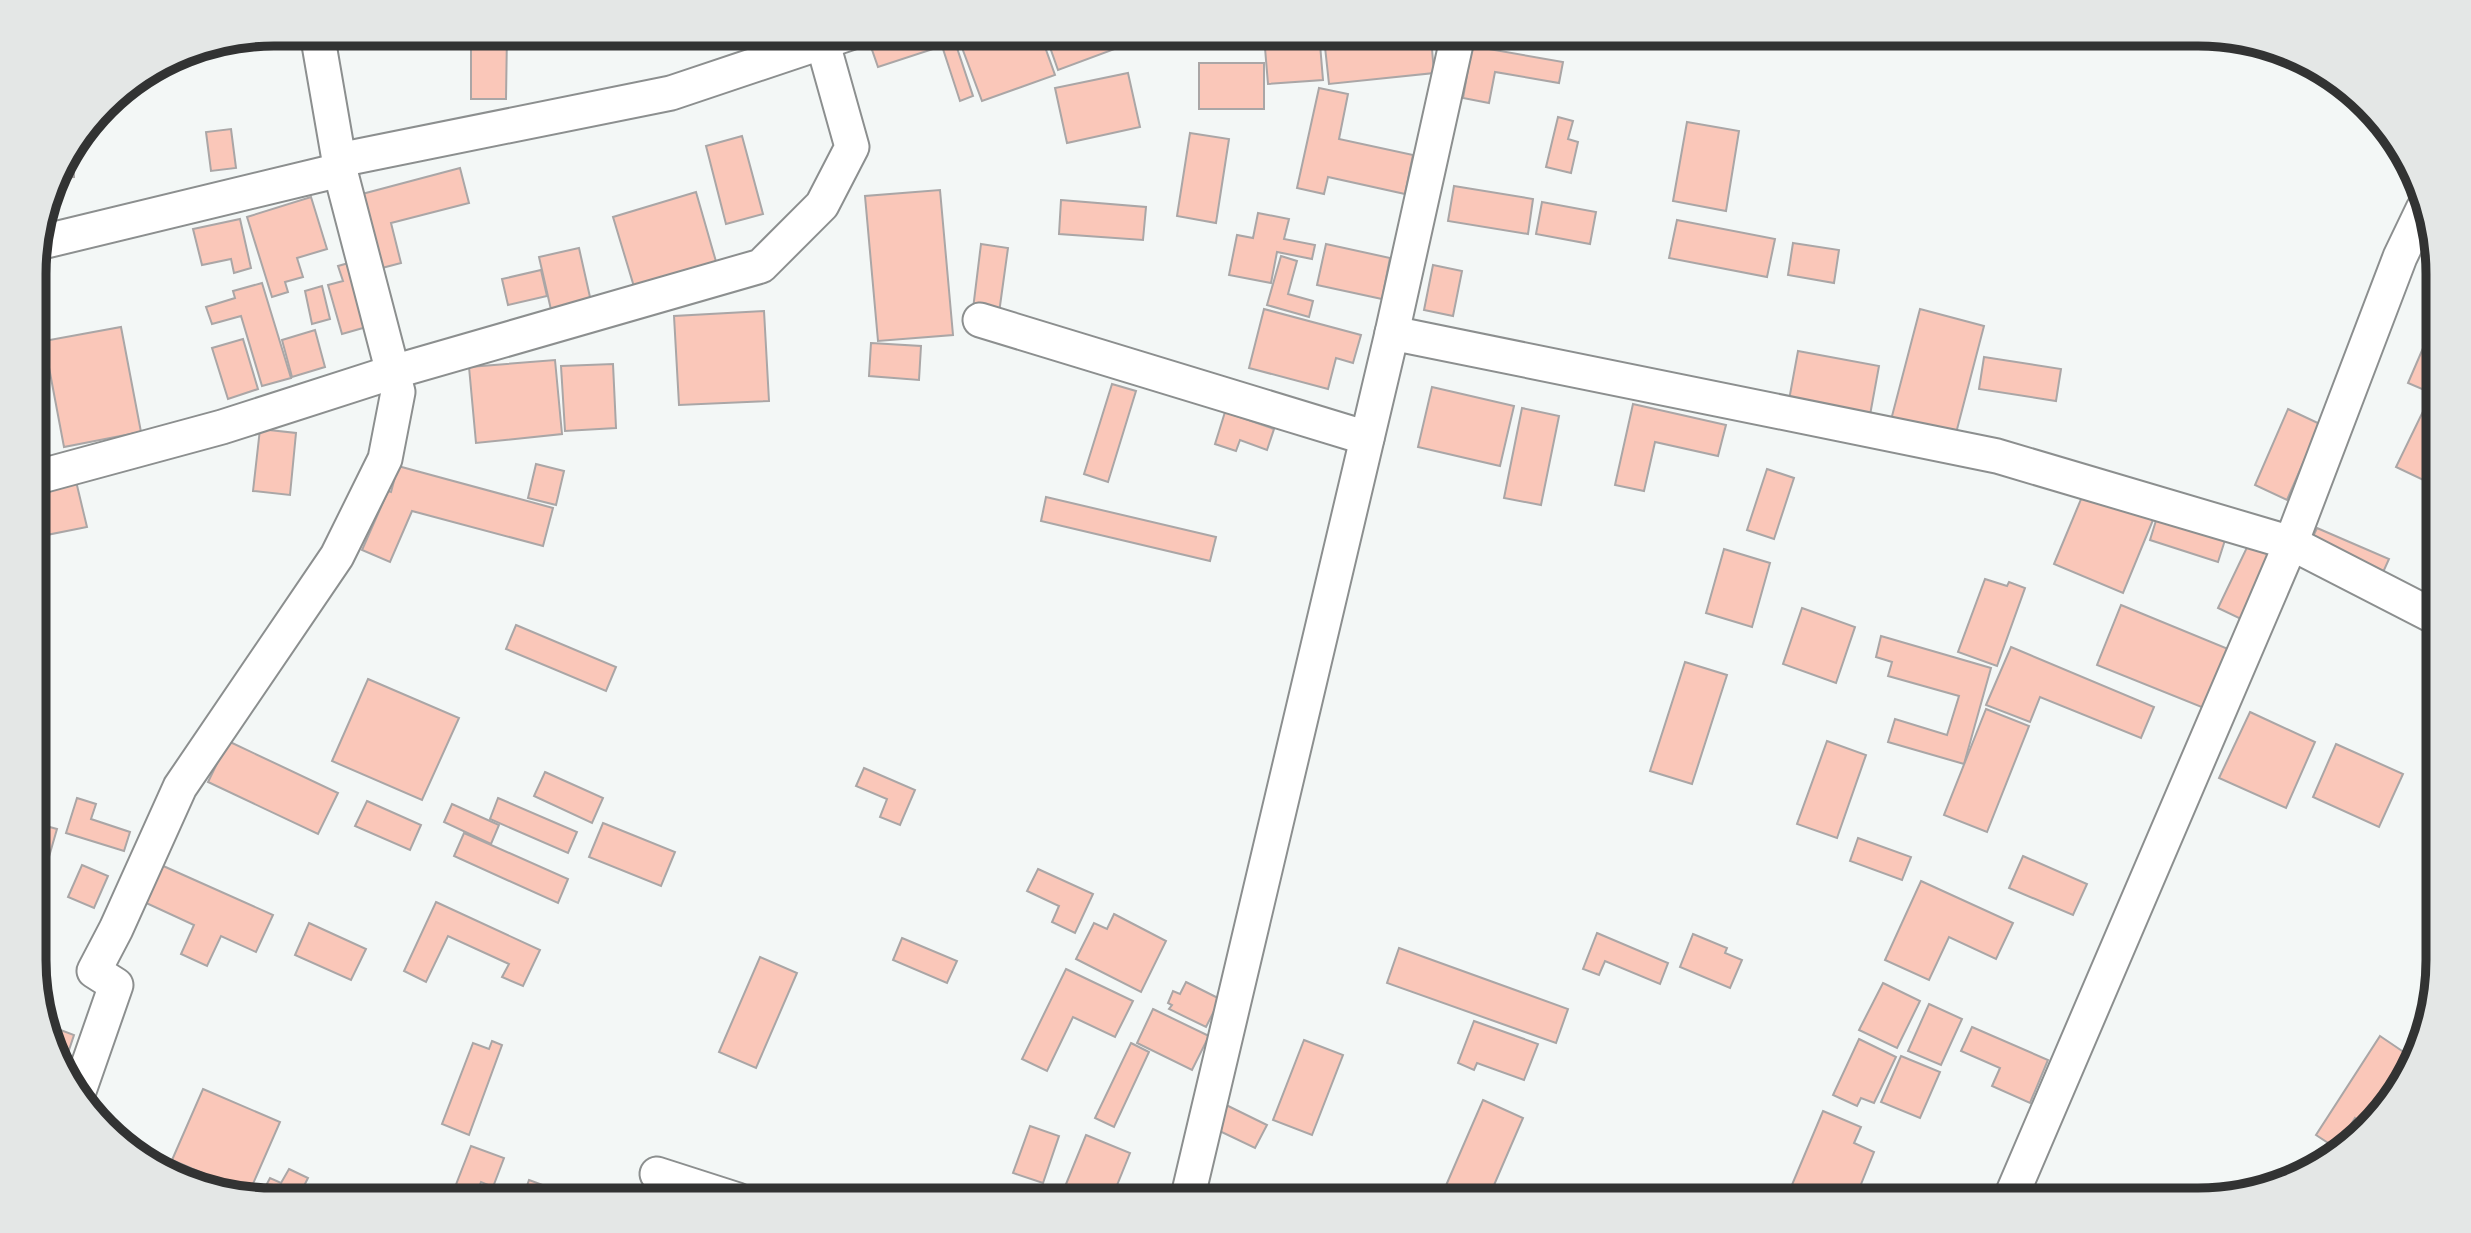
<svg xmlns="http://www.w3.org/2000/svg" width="2471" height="1233" font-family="'Titillium Web',sans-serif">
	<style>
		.building { fill: #fac7b9; stroke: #aaa6a6; stroke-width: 2 }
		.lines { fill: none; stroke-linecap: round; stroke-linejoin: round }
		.street-casing { stroke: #8c8f8f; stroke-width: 37 }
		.street { stroke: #fff; stroke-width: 33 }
		.rim { fill: none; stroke: #323333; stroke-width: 9 }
	</style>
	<rect width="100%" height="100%" fill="#f3f7f6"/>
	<g class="building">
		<path d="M471 33H507L506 99H471Z"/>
		<path d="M902 33H952L973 96 960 101 942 46 878 67 870 44Z"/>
		<path d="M967 33H1040L1055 75 982 101 958 37Z"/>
		<path d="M1045 33H1137L1139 40 1058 70Z"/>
		<path d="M1431 37 1434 73 1329 84 1325 47Z"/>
		<path d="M246 39V46L210 50V46Z"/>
		<path d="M1320 44 1323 80 1268 84 1265 48Z"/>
		<path d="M1472 46 1563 62 1559 83 1495 72 1489 103 1463 98Z"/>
		<path d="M191 50V63H164L182 51Z"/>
		<path d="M2276 52 2303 58 2311 65Z"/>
		<rect x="1199" y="63" width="65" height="46"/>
		<path d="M1128 73 1140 127 1067 143 1055 88Z"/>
		<path d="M1319 88 1348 94 1339 139 1413 155 1405 194 1328 177 1324 194 1297 188Z"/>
		<path d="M1558 117 1573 121 1568 139 1578 142 1571 173 1546 167Z"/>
		<path d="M1687 122 1739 131 1726 211 1673 201Z"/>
		<path d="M231 129 236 168 211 171 206 132Z"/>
		<path d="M1190 133 1229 139 1216 223 1177 216Z"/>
		<path d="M742 136 763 214 726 224 706 146Z"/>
		<path d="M73 148 74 177 55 178 58 168Z"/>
		<path d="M460 168 469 203 391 223 401 263 382 268 362 194Z"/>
		<path d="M1454 186 1533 199 1528 234 1448 221Z"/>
		<path d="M940 190 953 335 878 341 865 196Z"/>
		<path d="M696 192 717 265 635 290 613 217Z"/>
		<path d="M311 197 327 249 297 258 303 277 285 282 288 292 272 297 247 217Z"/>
		<path d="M1061 200 1146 207 1143 240 1059 234Z"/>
		<path d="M1542 202 1596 212 1590 244 1536 234Z"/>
		<path d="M1258 213 1289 219 1284 239 1315 245 1312 259 1277 252 1271 283 1229 275 1237 235 1253 238Z"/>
		<path d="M240 219 251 268 234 273 231 259 202 265 193 229Z"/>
		<path d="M1677 220 1775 239 1767 277 1669 258Z"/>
		<path d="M1793 243 1839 250 1834 283 1788 275Z"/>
		<path d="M981 244 1008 248 999 313 973 309Z"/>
		<path d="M1326 244 1390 258 1382 299 1317 285Z"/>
		<path d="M579 248 592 306 552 314 539 257Z"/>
		<path d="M1281 256 1297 261 1288 294 1313 301 1309 317 1267 305Z"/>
		<path d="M352 262 370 326 342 334 328 285 343 281 338 266Z"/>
		<path d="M1433 265 1462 271 1453 316 1424 310Z"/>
		<path d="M541 270 547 296 508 305 502 279Z"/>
		<path d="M262 283 291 378 262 386 241 316 212 324 206 307 235 298 233 291Z"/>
		<path d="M322 286 330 319 312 324 305 291Z"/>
		<path d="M1264 309 1361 335 1353 363 1336 358 1328 389 1249 368Z"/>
		<path d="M1920 309 1984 326 1955 437 1891 420Z"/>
		<path d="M764 311 769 401 679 405 674 316Z"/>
		<path d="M2436 318V395L2408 383Z"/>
		<path d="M121 327 141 432 64 447 44 341Z"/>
		<path d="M315 330 325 367 292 377 282 340Z"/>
		<path d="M243 339 258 389 228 399 212 348Z"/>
		<path d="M871 343 921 346 919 380 869 376Z"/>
		<path d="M1798 351 1879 366 1870 415 1789 400Z"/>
		<path d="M1984 357 2061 369 2056 401 1979 389Z"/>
		<path d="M555 360 562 434 476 443 469 367Z"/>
		<path d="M613 364 616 428 565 431 561 366Z"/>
		<path d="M1112 384 1136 391 1108 482 1084 474Z"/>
		<path d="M1432 387 1514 406 1500 466 1418 447Z"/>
		<path d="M2429 399 2436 402V486L2396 467Z"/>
		<path d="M1633 404 1726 425 1718 456 1655 442 1644 491 1615 485Z"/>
		<path d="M1522 408 1559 416 1541 505 1504 498Z"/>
		<path d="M2288 409 2320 424 2287 500 2255 485Z"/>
		<path d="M1225 412 1274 429 1267 450 1240 440 1236 451 1215 444Z"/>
		<path d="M260 429 296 433 290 495 253 491Z"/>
		<path d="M536 464 564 471 556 505 528 498Z"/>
		<path d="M398 466 553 508 543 546 412 511 390 562 362 550 388 491 391 492Z"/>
		<path d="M1767 469 1794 478 1774 539 1747 530Z"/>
		<path d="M75 477 87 527 47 535 34 560V485Z"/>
		<path d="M2084 492 2153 520 2123 593 2054 564Z"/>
		<path d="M1046 497 1216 537 1210 561 1041 521Z"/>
		<path d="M2158 514 2226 537 2218 562 2150 540Z"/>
		<path d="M2317 528 2389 559 2380 579 2308 547Z"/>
		<path d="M2251 539 2274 549 2241 619 2218 608Z"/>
		<path d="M1724 549 1770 563 1752 627 1706 613Z"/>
		<path d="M1985 579 2007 586 2009 582 2025 588 1997 666 1958 652Z"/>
		<path d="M2121 605 2233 651 2209 710 2097 665Z"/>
		<path d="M1802 608 1855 627 1836 683 1783 664Z"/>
		<path d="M516 625 616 667 606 691 506 649Z"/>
		<path d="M1881 636 1991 668 1964 764 1888 742 1895 719 1947 735 1959 696 1888 676 1892 662 1876 657Z"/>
		<path d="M2011 647 2154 707 2141 738 2040 697 2030 722 1986 705Z"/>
		<path d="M1685 662 1727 675 1692 784 1650 771Z"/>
		<path d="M368 679 459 718 422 800 332 761Z"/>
		<path d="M1986 709 2029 726 1987 832 1944 815Z"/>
		<path d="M2250 712 2315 742 2286 808 2219 778Z"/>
		<path d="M228 741 338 793 318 834 208 782Z"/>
		<path d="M1827 741 1866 755 1837 838 1797 824Z"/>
		<path d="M2336 744 2403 774 2379 827 2313 797Z"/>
		<path d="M864 768 915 790 900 825 880 817 887 799 856 786Z"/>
		<path d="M545 772 603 798 592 823 534 796Z"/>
		<path d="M77 798 96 804 91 819 130 832 124 851 66 833Z"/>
		<path d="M498 798 577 832 568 853 490 819Z"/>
		<path d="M367 801 421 825 410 850 355 826Z"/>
		<path d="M452 804 499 825 491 844 444 822Z"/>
		<path d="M35 823 57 829 44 874 35 871Z"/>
		<path d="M603 823 675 852 661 886 589 857Z"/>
		<path d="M464 833 568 879 558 903 454 856Z"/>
		<path d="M1858 838 1911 857 1902 880 1850 861Z"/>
		<path d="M2023 856 2087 884 2073 915 2009 888Z"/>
		<path d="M82 865 108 876 94 908 68 897Z"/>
		<path d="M161 865 273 915 256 952 221 936 207 966 181 954 194 925 144 902Z"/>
		<path d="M1038 869 1093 894 1075 933 1052 922 1059 906 1027 891Z"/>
		<path d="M1921 881 2013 923 1996 959 1949 937 1929 980 1885 960Z"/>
		<path d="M436 902 540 950 523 986 502 977 509 964 448 936 426 982 404 971Z"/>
		<path d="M1114 914 1166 941 1141 992 1076 959 1094 923 1107 929Z"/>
		<path d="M309 923 366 949 351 980 295 955Z"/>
		<path d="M1597 933 1668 963 1660 984 1605 961 1599 975 1583 969Z"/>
		<path d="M1693 934 1727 948 1725 953 1742 960 1730 988 1680 967Z"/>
		<path d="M902 938 957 961 947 983 893 960Z"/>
		<path d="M1399 948 1568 1009 1556 1043 1387 983Z"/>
		<path d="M760 957 797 973 756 1068 719 1052Z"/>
		<path d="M1066 969 1133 1001 1115 1037 1073 1017 1047 1071 1022 1059Z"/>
		<path d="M1186 982 1220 999 1206 1027 1169 1009 1172 1005 1168 1003 1173 991 1180 994Z"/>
		<path d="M1883 983 1920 1001 1897 1048 1859 1030Z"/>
		<path d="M1929 1004 1962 1019 1941 1065 1908 1051Z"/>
		<path d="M1153 1009 1209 1036 1192 1070 1137 1043Z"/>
		<path d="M1474 1021 1538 1044 1524 1080 1477 1063 1474 1070 1458 1063Z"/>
		<path d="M50 1026 74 1035 65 1062Z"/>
		<path d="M1972 1027 2048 1060 2030 1103 1992 1086 2000 1068 1961 1051Z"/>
		<path d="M2380 1036 2408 1055 2367 1118 2362 1123 2355 1118 2336 1148 2316 1135Z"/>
		<path d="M1859 1039 1896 1057 1874 1103 1861 1098 1857 1106 1833 1095Z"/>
		<path d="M1304 1040 1343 1055 1312 1135 1273 1120Z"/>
		<path d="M492 1041 502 1045 469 1135 442 1124 473 1043 489 1049Z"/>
		<path d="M1131 1043 1149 1052 1114 1127 1095 1118Z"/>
		<path d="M1901 1056 1940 1072 1920 1118 1881 1102Z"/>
		<path d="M203 1089 280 1122 249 1193 172 1160Z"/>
		<path d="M1483 1100 1523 1118 1488 1199H1447L1441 1197Z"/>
		<path d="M1220 1102 1267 1125 1255 1148 1209 1126Z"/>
		<path d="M1823 1111 1861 1127 1854 1143 1874 1152 1855 1199H1786Z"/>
		<path d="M1030 1126 1059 1136 1043 1183 1013 1173Z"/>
		<path d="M1086 1135 1130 1153 1111 1200H1089L1064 1189Z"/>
		<path d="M471 1146 504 1158 493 1187 481 1182 474 1200H450Z"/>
		<path d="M2312 1158 2322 1162 2308 1167Z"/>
		<path d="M289 1169 308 1178 297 1200H274L260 1197 270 1178 281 1183Z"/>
		<path d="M529 1180 551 1188 547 1200H522Z"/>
		<path d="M334 1187 368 1200H329Z"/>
	</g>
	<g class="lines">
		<defs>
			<g id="street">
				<path d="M317 33 339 160"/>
				<path d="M38 243 340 170 339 160 671 93 850 33"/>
				<path d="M980 320 1367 438"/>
				<path d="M1392 333 1997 456 2291 543 2437 618"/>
				<path d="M34 478 222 427 393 372 761 266 822 205 852 147 820 33"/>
				<path d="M78 1094 116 985 94 971 116 929 180 787 337 556 385 459 398 392 340 170"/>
				<path d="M657 1174 738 1200"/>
				<path d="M2010 1199 2291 543 2400 257 2423 209"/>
				<path d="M1187 1200 1392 333 1456 44 1455 33"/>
			</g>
		</defs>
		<use href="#street" class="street-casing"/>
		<use href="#street" class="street"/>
	</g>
	<path d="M0 0H2471V1233H0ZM274 46H2198A228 228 0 0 1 2426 274V960A228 228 0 0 1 2198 1188H274A228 228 0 0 1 46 960V274A228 228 0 0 1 274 46Z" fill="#e4e7e6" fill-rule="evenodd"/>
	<path class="rim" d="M274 46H2198A228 228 0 0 1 2426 274V960A228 228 0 0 1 2198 1188H274A228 228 0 0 1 46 960V274A228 228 0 0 1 274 46Z"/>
</svg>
